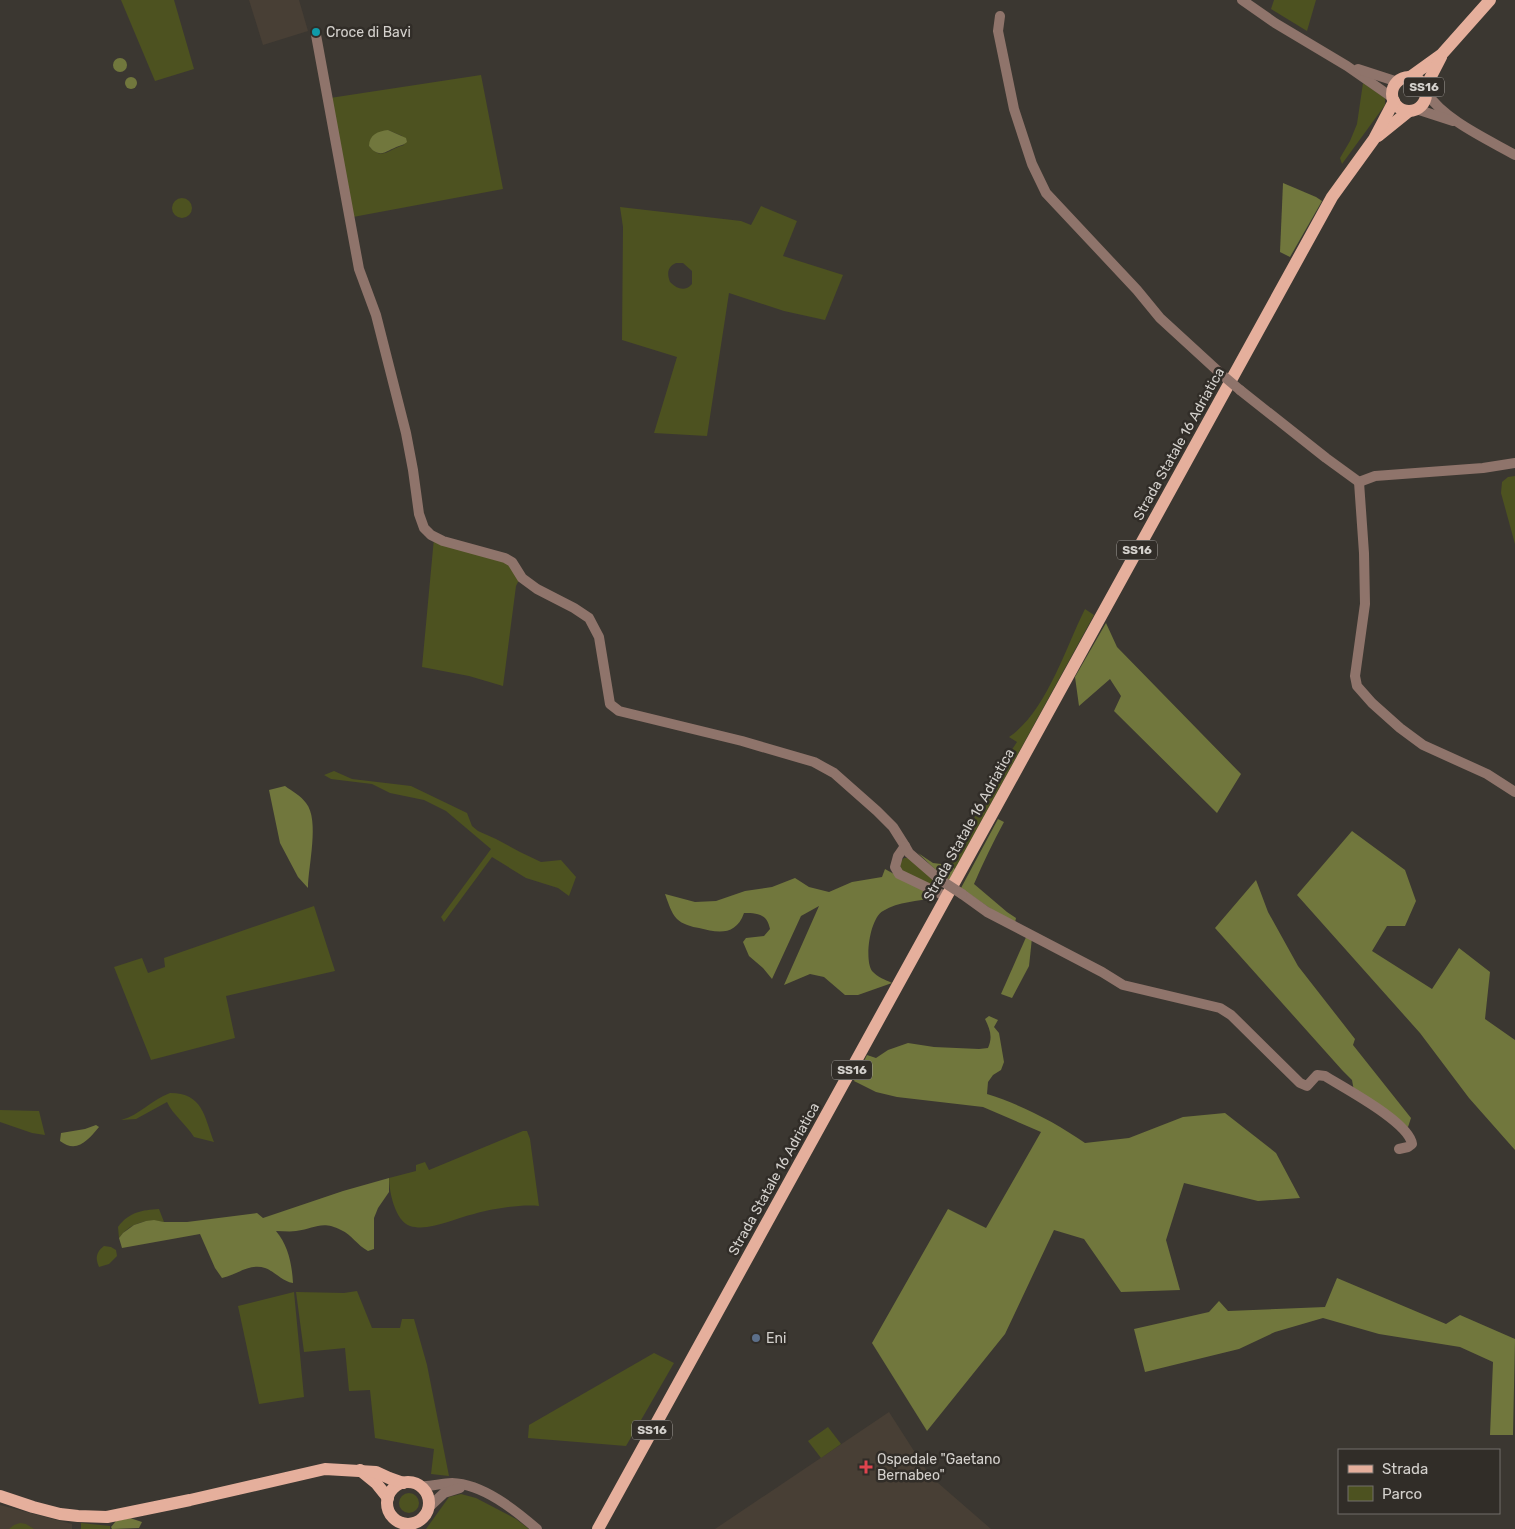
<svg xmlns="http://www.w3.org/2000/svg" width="1515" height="1529" font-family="Rubik,sans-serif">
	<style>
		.built { fill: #483f35 }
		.green { fill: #4d5220; fill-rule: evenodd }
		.forest { fill: #71773d }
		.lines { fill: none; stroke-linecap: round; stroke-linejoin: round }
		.minor { stroke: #8f746b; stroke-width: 10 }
		.major { stroke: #e5af9c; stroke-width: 12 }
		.minor-bridge { stroke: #8f746b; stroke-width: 10 }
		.culture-dot { fill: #0f9aa8; stroke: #312d28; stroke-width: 2 }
		.service-dot { fill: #5c6f8a; stroke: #312d28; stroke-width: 2 }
		.health-dot { fill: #e0444e; stroke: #312d28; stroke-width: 2 }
		.labels { text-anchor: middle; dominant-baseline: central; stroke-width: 5; stroke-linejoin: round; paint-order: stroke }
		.shield { fill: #312d28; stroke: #a3a09c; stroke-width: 1 }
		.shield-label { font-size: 12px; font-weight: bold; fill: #d4d1cd }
		.poi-label { font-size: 14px; fill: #d4d1cd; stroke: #312d28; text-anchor: start }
		.street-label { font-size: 14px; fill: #d4d1cd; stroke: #312d28 }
	</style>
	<rect width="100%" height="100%" fill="#3b3731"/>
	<g class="built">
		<path d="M249 0H299L308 31 263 45Z"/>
		<path d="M889 1412 930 1476 991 1529H715Z"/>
		<path d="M0 1505 72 1524V1529H0Z"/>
	</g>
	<g class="green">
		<path d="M121 0H174L194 69 155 81Z"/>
		<path d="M1274 0H1316L1307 31 1271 9Z"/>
		<path d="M481 75 503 189 353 217 330 98ZM388 130 402 136 404 145C390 148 382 162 369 146Z"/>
		<path d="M1363 83 1385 98V105L1342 164 1340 158 1350 141 1357 124Z"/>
		<circle cx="182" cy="208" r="10"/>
		<path d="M761 206 797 221 783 256 843 275 825 320 784 311 729 293 707 436 654 433 677 357 622 340 623 227 620 207 741 221 751 225ZM676 263H683L692 271V284C685 292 677 289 670 282 667 274 667 267 676 263Z"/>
		<path d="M1515 476V544L1501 493 1502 482 1508 477Z"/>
		<path d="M434 538 511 564 520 578 516 586 503 686 469 676 422 667Z"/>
		<path d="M1085 609 1094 615 955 869 949 865 998 773 997 772 1017 742 1009 737C1046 712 1065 649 1085 609Z"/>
		<path d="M334 771 352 779 411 786 467 813 472 826 478 831 496 839 520 852 541 862 561 860 576 877 569 896 558 888 526 878 492 857 444 922 441 917 491 849 446 811 424 800 390 793 372 784 331 779 324 775Z"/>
		<path d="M904 858H908L936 882 930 885 901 872 900 863Z"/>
		<path d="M314 906 335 971 226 996 235 1038 151 1060 114 967 142 958 148 973 165 967 164 958Z"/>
		<path d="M170 1093C203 1093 204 1116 214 1142L194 1137C186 1124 173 1115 167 1102L136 1119 121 1120C140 1115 151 1100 170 1093Z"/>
		<path d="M0 1110 39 1111 45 1135 32 1133 0 1122Z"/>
		<path d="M523 1131H527L530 1139 539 1206C520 1204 492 1209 474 1214 455 1218 429 1232 410 1226 395 1221 389 1191 389 1178L416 1171V1165L425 1162 429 1170Z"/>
		<path d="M159 1209 164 1222C148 1218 129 1223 119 1238L118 1227C129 1212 142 1210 159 1209Z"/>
		<path d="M104 1246 111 1247 116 1250 117 1256 109 1264 99 1267C95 1258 96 1252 104 1246Z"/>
		<path d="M357 1291 372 1328H400L402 1319H414L427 1365 449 1476 431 1474 434 1449 375 1438 370 1390 349 1391 345 1348 304 1352 296 1292 344 1293Z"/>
		<path d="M294 1292 304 1397 259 1404 238 1306Z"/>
		<path d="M654 1353 674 1363 626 1446 528 1438 529 1425Z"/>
		<path d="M828 1427 841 1444 821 1458 808 1441Z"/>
		<circle cx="409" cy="1503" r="10"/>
		<path d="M461 1494 476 1498 516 1519 529 1529H426L449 1497Z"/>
		<path d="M20 1523 26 1524 34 1529H9L14 1525Z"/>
		<path d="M81 1523 110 1526V1529H81Z"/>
	</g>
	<g class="forest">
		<circle cx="120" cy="65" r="7"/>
		<circle cx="131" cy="83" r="6"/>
		<path d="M388 130 406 138 407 142C405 144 402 145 399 146 387 150 380 160 369 146 369 135 378 131 388 130Z"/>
		<path d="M1283 183 1316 197 1322 201 1290 257 1280 252Z"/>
		<path d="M1106 623 1117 647 1241 774 1217 813 1114 711 1121 696 1110 679 1079 706 1075 677Z"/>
		<path d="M285 786C292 791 301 796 306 803 320 820 308 867 308 888L298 877 280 843 269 790Z"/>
		<path d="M998 819 1004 822C993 842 983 863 974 884L1007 912 1016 918 1015 923 994 911 961 888Z"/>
		<path d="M1352 831 1405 870 1416 901 1405 926H1387L1372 951 1432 989 1459 948 1490 972 1485 1019 1515 1040V1150L1469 1098 1420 1033 1297 895Z"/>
		<path d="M918 853 933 863 949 865 955 869 949 880 940 874Z"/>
		<path d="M885 869 935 897C917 902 899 901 883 911 870 918 864 959 872 971 877 977 886 980 892 983L858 995H845L824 977 810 974 784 985 819 906 801 916 772 979 763 968 749 956 743 942 746 938 764 936 770 929C767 914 758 913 744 913 736 936 718 933 699 928 692 927 682 924 677 919 671 913 668 902 665 894L695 902 716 901 745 891 772 887 795 878 809 887 829 892 852 882 882 877Z"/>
		<path d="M1256 880 1268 912 1298 966 1355 1039 1353 1045 1411 1118 1408 1127 1404 1126 1354 1091 1352 1080 1342 1070 1215 928Z"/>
		<path d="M1027 935 1032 938 1029 966 1012 998 1001 994Z"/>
		<path d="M989 1016 998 1020 994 1027 999 1033 1004 1062 1001 1070 993 1075 988 1082 987 1094C1022 1105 1055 1122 1085 1143L1129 1138 1183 1117 1225 1113 1276 1153 1300 1198 1258 1201 1184 1183 1166 1240 1180 1290 1121 1292 1084 1239 1054 1230 1005 1334 927 1431 872 1343 948 1209 986 1228 1041 1132 983 1107 897 1097 876 1092 854 1081 867 1055 876 1058 888 1050 908 1043 934 1047 979 1049 988 1048C993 1037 990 1029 985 1019Z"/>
		<path d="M96 1125 99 1127C88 1140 77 1154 60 1141L61 1133 85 1129Z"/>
		<path d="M389 1178V1192L378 1208 374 1218V1249L368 1251C357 1245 352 1235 341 1230 321 1220 315 1229 296 1231 290 1232 283 1231 276 1231 288 1245 292 1264 293 1283 281 1281 276 1272 265 1268 250 1263 236 1275 222 1278L215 1268 200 1234 122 1248 119 1238 123 1233 134 1225 146 1221 154 1220 164 1222H187L257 1213 263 1218 343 1191Z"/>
		<path d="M1337 1278 1446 1324 1460 1315 1515 1339 1513 1435H1490L1493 1362 1460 1347 1379 1334 1323 1318 1275 1332 1239 1349 1145 1372 1134 1329 1209 1312 1219 1301 1228 1311 1325 1307Z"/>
		<path d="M130 1518 142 1522 139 1528 112 1529 111 1527 116 1521Z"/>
	</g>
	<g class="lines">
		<g class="minor">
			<path d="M1242 0 1275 23 1347 66 1393 98"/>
			<path d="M1000 16 998 31 1014 109 1032 164 1046 193 1137 290 1160 318 1220 373"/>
			<path d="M316 35 359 269 376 315 406 433 413 470 419 514 424 528 431 535 443 541 505 558 512 562 522 578 537 589 574 608 589 618 599 637 610 704 619 711 742 741 814 762 834 773 877 811 893 827 905 846 898 856 895 867 899 874 947 897"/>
			<path d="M1358 69 1398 82"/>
			<path d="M1426 92C1444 120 1487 139 1515 155"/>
			<path d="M1416 109 1453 121"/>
			<path d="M1240 390 1326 458 1359 482 1375 476 1483 468 1515 463"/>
			<path d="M1359 482 1364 553 1365 604 1355 676 1357 686 1372 703 1400 728 1423 745 1487 774 1515 792"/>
			<path d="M905 846 909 853 939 879"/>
			<path d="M962 894 987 912 1102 972 1123 985 1220 1008 1231 1015 1300 1083 1307 1086 1317 1075 1325 1076C1344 1088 1409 1122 1412 1144L1408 1147 1399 1149"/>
			<path d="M421 1486C431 1487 441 1483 452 1483 483 1484 515 1510 537 1529"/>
			<path d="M428 1508 444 1493 460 1488"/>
		</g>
		<g class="major">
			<path d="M1410 77 1442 54 1490 0"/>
			<circle cx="1409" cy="94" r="17"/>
			<path d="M1425 88 1441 57"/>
			<path d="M1378 136 1409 111"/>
			<path d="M360 1470 376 1483 388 1498"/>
			<circle cx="408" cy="1503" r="21"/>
			<path d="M0 1496 33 1507 60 1514 78 1516 107 1517 190 1500 325 1469 376 1472 389 1478 403 1483"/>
			<path d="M598 1529 1332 197 1374 139 1394 101"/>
		</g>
		<g class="minor-bridge">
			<path d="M1220 373 1240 390"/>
			<path d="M939 879 962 894"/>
		</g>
	</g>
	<circle class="culture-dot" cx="316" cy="32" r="5"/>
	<circle class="service-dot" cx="756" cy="1338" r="5"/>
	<path class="health-dot" d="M863.5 1459.5h5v5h5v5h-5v5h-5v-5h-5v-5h5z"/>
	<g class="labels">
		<g class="shield">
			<rect x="1404" y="77.5" width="40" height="19" rx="4"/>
			<rect x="1117" y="540.5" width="40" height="19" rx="4"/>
			<rect x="832" y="1060.5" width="40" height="19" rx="4"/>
			<rect x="632" y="1420.5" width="40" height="19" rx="4"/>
		</g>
		<g class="shield-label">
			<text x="1424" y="87">SS16</text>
			<text x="1137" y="550">SS16</text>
			<text x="852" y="1070">SS16</text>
			<text x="652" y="1430">SS16</text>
		</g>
		<g class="poi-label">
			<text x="326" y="32">Croce di Bavi</text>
			<text x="766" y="1338">Eni</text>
			<text x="877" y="1459">Ospedale "Gaetano<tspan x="877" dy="16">Bernabeo"</tspan></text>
		</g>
		<g class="street-label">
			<text transform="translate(1179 444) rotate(-61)">Strada Statale 16 Adriatica</text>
			<text transform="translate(969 825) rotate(-61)">Strada Statale 16 Adriatica</text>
			<text transform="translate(774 1179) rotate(-61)">Strada Statale 16 Adriatica</text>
		</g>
	</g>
	<rect x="1338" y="1449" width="162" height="65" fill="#312d28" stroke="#726f6a"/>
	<rect x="1348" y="1465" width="25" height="8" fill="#e5af9c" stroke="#726f6a"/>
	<text x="1382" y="1474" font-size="15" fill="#d4d1cd">Strada</text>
	<rect x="1348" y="1486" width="25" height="15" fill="#4d5220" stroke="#726f6a"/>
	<text x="1382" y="1499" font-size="15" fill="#d4d1cd">Parco</text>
</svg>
